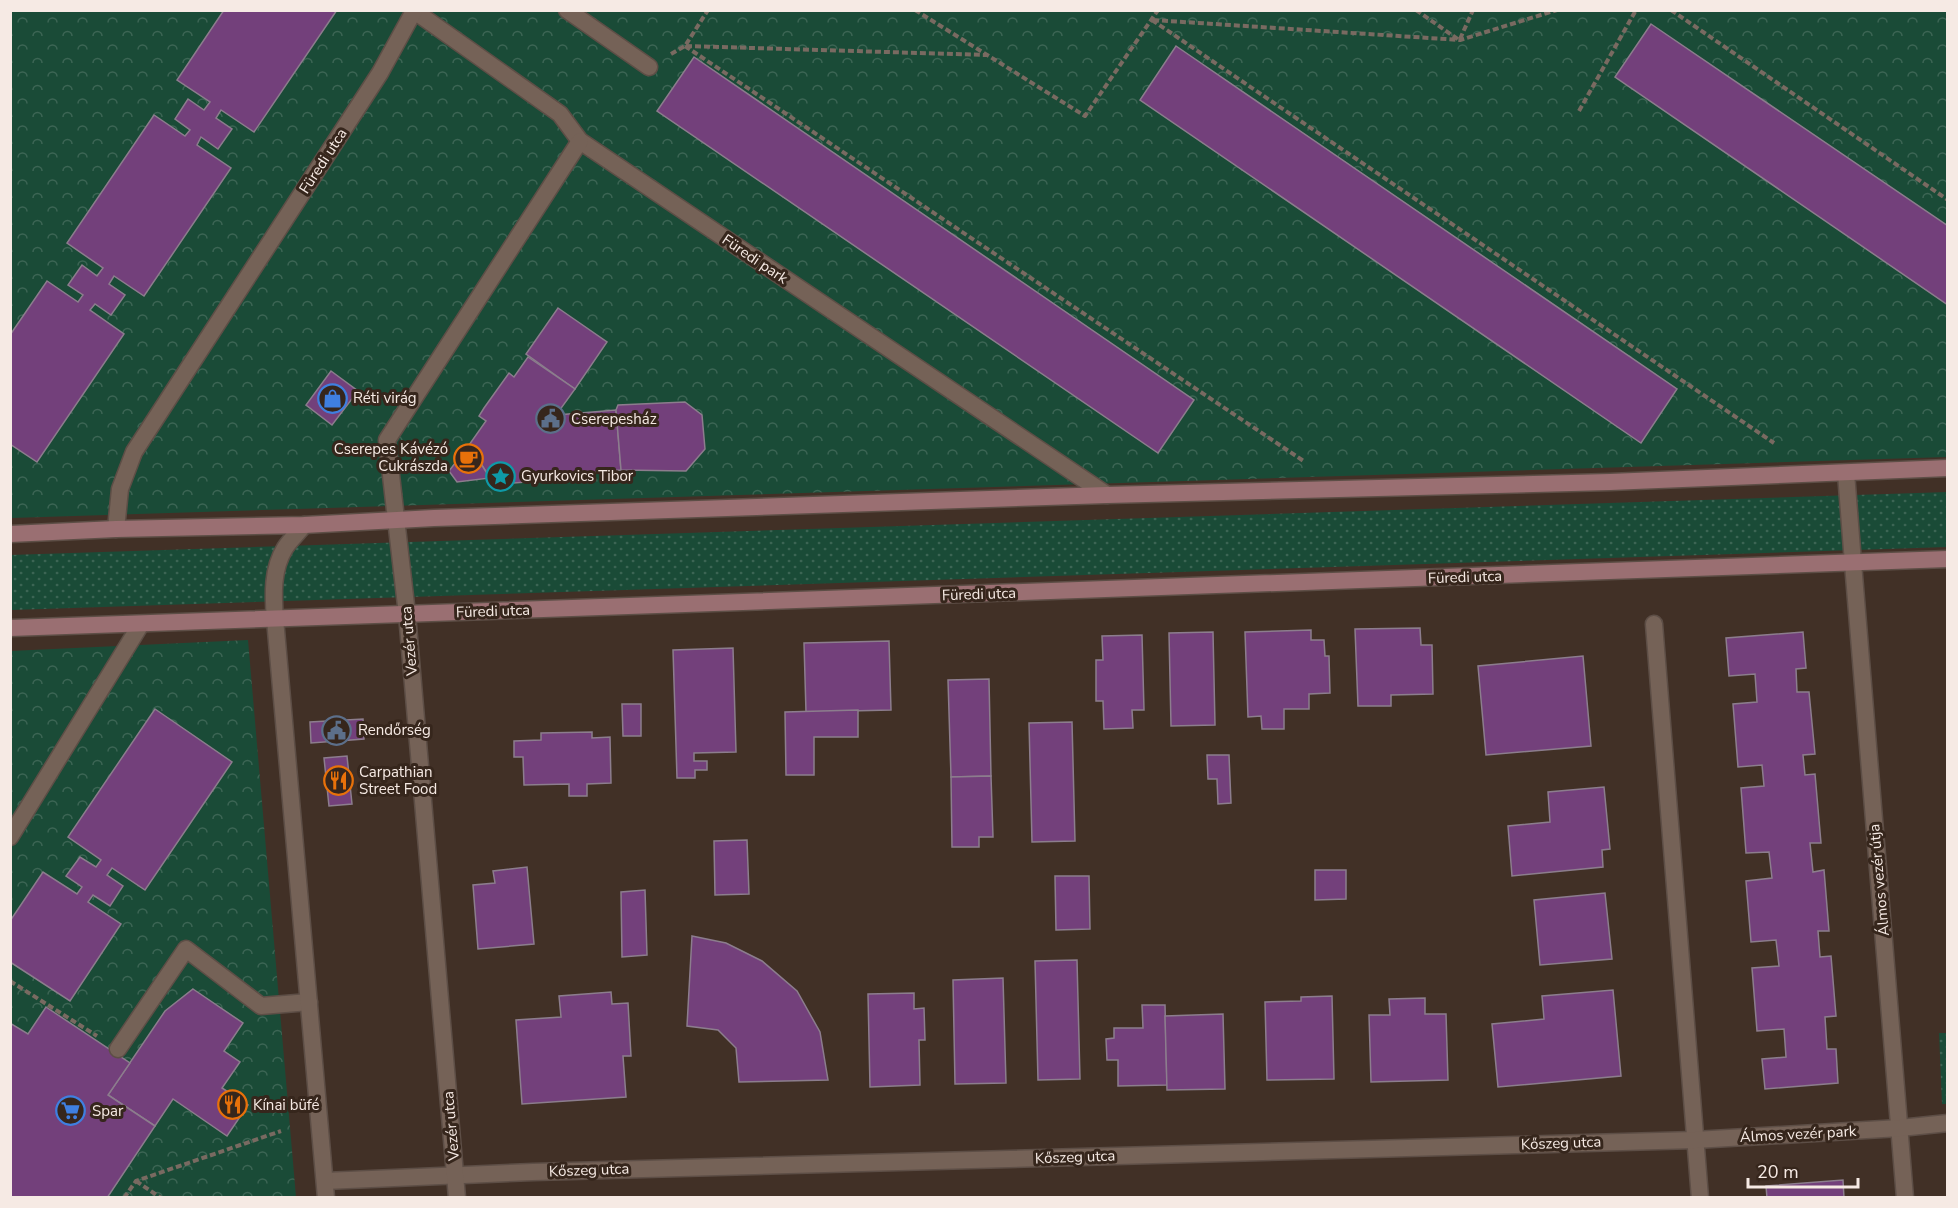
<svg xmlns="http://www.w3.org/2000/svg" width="1958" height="1208" font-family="'Nunito Sans',sans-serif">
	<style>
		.grass { fill: url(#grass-dots) }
		.park { fill: url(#park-crowns) }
		.building { fill: #73407b; stroke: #8c7d8d; stroke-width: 1.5 }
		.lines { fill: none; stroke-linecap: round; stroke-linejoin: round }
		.service-casing { stroke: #5d4e46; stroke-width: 19 }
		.minor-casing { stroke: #5d4e46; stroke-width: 19 }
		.tertiary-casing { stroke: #5d4e46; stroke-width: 19 }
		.secondary-casing { stroke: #5d4e46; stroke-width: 19 }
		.path { stroke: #796a61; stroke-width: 4; stroke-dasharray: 6 3; stroke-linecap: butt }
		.service { stroke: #756257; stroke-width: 16 }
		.minor { stroke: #756257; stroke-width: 16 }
		.tertiary { stroke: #756257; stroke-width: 16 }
		.secondary { stroke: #9a6f72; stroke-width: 16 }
		.labels { text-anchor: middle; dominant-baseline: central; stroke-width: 6; stroke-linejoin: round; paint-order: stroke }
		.street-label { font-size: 15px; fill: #f6eae4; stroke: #36261c }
		.poi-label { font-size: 15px; fill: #f6eae4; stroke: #36261c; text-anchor: start }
	</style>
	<defs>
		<pattern id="grass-dots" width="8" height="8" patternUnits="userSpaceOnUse" patternTransform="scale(1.5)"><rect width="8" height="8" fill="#1a4b37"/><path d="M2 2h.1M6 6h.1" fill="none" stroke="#3c6554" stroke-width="1.8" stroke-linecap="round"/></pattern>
		<pattern id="park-crowns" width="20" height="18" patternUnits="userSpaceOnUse" patternTransform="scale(1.5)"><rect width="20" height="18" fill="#1a4b37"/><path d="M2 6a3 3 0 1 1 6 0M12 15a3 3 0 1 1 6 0" fill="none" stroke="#3c6554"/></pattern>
	</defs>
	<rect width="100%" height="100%" fill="#413026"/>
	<g class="grass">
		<path d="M1948 492 1947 547 11 610 10 555Z"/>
		<path d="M1939 1033H1947V1104H1942Z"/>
	</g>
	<g class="park">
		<path d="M10 11H1947V457L11 518Z"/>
		<path d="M248 640 296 1197H11L10 651Z"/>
	</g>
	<g class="building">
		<path d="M224 10H337L254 132 221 110 216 118 232 129 218 149 201 137 197 145 231 168 144 296 114 276 109 284 125 295 111 315 95 304 90 310 124 334 37 462 10 444V335L47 281 78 302 83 295 68 285 82 265 97 276 103 268 67 243 154 115 185 136 190 130 175 119 188 99 204 110 210 102 177 80Z"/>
		<path d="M1651 24 1948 226V305L1615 77Z"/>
		<path d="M1176 46 1677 389 1641 443 1140 100Z"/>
		<path d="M694 57 1194 400 1158 453 657 111Z"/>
		<path d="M558 308 607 342 575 389 526 354Z"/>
		<path d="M528 357 575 389 556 415 616 410 621 470 564 475V479L514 483 513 476 490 478 469 445 486 421 479 416 484 408 509 373 514 377Z"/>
		<path d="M331 371 358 391 332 425 306 405Z"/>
		<path d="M685 402 702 415 705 449 686 471 621 470 616 410 618 405Z"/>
		<path d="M469 445 490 478 457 482 449 471Z"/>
		<path d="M1420 628 1421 645H1432L1433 694 1391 695V706H1358L1355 629Z"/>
		<path d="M1311 630V640H1324L1325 656H1329L1330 693 1309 694V709H1284V729H1262L1261 716 1248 717 1245 632Z"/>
		<path d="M1213 632 1215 725 1171 726 1169 633Z"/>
		<path d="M1803 632 1806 668 1796 669 1797 692H1809L1815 754 1803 755 1805 775 1815 774 1821 843H1810L1813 872 1824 870 1829 931H1818L1820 957 1831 956 1836 1016 1825 1017 1827 1049H1836L1838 1083 1765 1089 1762 1059 1786 1057 1784 1029 1757 1031 1752 968 1779 966 1776 940 1751 942 1746 881 1772 878 1769 852 1746 853 1741 788 1764 786 1762 765 1738 767 1733 704 1757 702 1755 674 1729 676 1726 638Z"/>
		<path d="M1142 635 1144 710H1132L1133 728 1104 729 1103 701H1096V660H1103L1102 636Z"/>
		<path d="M889 641 891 710 806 712 804 643Z"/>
		<path d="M733 648 736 752 694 753V761H707V770H695V778H677L673 650Z"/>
		<path d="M1583 656 1591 746 1486 755 1478 666Z"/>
		<path d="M989 679 991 776 951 777 948 680Z"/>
		<path d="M622 704H641V736H623Z"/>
		<path d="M155 709 232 762 145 890 112 868 107 875 123 886 110 906 93 895 88 902 121 924 70 1001 10 962V921L43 872 77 894 82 887 66 876 80 857 96 867 101 860 68 837Z"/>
		<path d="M858 710V737H814V775H786L785 712Z"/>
		<path d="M363 719 364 739 311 743 310 722Z"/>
		<path d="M1072 722 1075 841 1032 842 1029 723Z"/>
		<path d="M592 732V738L610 737 611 783 587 784V796H569V784L524 785 523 757H514V741L541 740V733Z"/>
		<path d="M1207 755H1229L1231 803 1218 804 1217 779H1208Z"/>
		<path d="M347 756 352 804 329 806 324 758Z"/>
		<path d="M991 776 993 837H979V847H952L951 777Z"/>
		<path d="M1604 787 1610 849 1602 850 1603 867 1512 876 1508 826 1550 822 1548 792Z"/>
		<path d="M747 840 749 894 715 895 714 841Z"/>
		<path d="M527 867 534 944 478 949 473 885 495 883 493 871Z"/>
		<path d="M1315 870H1346V899L1315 900Z"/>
		<path d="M1055 876H1089L1090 929 1056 930Z"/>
		<path d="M645 890 647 955 622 957 621 892Z"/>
		<path d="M1605 893 1612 959 1540 965 1534 900Z"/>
		<path d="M692 936 726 943 762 961 797 991 820 1032 828 1080 739 1082 736 1048 718 1030 687 1026Z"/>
		<path d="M1077 960 1080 1079 1038 1080 1035 961Z"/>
		<path d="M1003 978 1006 1083 955 1084 953 980Z"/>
		<path d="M193 989 243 1023 224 1051 240 1062 222 1088 248 1105 227 1136 173 1099 155 1126 108 1095 165 1011Z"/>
		<path d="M1613 990 1621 1076 1498 1087 1492 1024 1544 1019 1542 996Z"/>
		<path d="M611 992 612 1004 628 1003 631 1056H623L626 1097 522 1104 516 1020 561 1017 559 996Z"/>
		<path d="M914 993V1009L924 1008 925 1040H919L920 1085 870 1087 868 994Z"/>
		<path d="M1332 996 1334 1079 1267 1080 1265 1002 1301 1001V997Z"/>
		<path d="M1425 998V1014H1446L1448 1080 1371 1082 1369 1015H1390L1389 999Z"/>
		<path d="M1142 1005H1165L1167 1085 1118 1086V1060H1107L1106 1039 1114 1038V1028H1143Z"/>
		<path d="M46 1007 130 1063 108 1095 155 1126 107 1198H10V1023L28 1034Z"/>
		<path d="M1223 1014 1225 1089 1167 1090 1165 1016Z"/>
		<path d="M1843 1180 1844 1198H1767L1766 1186Z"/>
	</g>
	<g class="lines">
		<defs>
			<g id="service">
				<path d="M413 10 560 114 580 141 1107 495"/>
				<path d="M567 10 649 67"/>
				<path d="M1846 473 1853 563"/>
				<path d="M396 519 387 440 580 141"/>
				<path d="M116 529 120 489 134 452 380 73 414 11"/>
				<path d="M10 837 141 624"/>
				<path d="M118 1049 186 949 261 1006 309 1002"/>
			</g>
			<g id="minor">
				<path d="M396 519 407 614"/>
				<path d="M1853 563 1905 1198"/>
				<path d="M275 619C273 595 272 569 285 548 290 540 298 533 304 525"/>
				<path d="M1654 624 1700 1198"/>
				<path d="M325 1181 533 1172 1695 1140 1900 1128 1948 1123"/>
			</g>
			<g id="tertiary">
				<path d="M407 614 457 1198"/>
				<path d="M275 619 326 1198"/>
			</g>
			<g id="secondary">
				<path d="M10 534 116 529 304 525 434 518 1107 495 1610 482 1948 468"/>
				<path d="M10 628 1948 559"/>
			</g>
		</defs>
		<use href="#service" class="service-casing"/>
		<use href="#minor" class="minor-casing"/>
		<use href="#tertiary" class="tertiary-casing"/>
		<use href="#secondary" class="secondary-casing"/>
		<g class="path">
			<path d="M915 10 1085 116 1158 10"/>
			<path d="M1416 10 1459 40"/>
			<path d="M1671 10 1948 200"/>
			<path d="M1152 20 1774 443"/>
			<path d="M1153 20 1460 40 1557 10"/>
			<path d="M1460 39 1473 10"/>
			<path d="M685 46 1305 462"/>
			<path d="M686 46 987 55"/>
			<path d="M671 54 685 46 708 10"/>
			<path d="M1579 111 1636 10"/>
			<path d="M10 981 97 1036"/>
			<path d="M136 1181 161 1198"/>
			<path d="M124 1198 136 1181 281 1131"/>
		</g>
		<use href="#service" class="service"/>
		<use href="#minor" class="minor"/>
		<use href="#tertiary" class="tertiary"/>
		<use href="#secondary" class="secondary"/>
	</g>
	<defs>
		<symbol id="shop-ring" viewBox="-11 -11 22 22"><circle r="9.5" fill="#36261c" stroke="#3f7fe0" stroke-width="1.5"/><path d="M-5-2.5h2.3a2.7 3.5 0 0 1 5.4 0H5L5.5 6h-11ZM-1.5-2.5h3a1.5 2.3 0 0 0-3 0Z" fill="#3f7fe0"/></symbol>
		<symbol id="civic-ring" viewBox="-11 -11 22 22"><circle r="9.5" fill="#36261c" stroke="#5c6f8a" stroke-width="1.5"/><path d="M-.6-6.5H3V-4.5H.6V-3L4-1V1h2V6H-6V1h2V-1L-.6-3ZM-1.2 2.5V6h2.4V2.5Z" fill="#5c6f8a"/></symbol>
		<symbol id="cafe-ring" viewBox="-11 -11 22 22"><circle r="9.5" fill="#36261c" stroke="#e8710a" stroke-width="1.5"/><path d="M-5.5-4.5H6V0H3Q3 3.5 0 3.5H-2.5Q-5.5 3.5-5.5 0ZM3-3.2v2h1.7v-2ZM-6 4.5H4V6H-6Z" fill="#e8710a"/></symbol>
		<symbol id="sight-ring" viewBox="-11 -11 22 22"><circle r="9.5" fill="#36261c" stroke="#0f9aa8" stroke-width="1.5"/><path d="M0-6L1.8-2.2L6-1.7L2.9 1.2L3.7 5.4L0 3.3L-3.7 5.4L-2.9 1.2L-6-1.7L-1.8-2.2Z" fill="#0f9aa8"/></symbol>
		<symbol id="restaurant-ring" viewBox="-11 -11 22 22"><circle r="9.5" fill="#36261c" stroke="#e8710a" stroke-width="1.5"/><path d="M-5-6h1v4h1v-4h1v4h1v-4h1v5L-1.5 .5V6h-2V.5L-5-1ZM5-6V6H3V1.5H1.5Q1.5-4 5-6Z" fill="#e8710a"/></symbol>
		<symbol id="supermarket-ring" viewBox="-11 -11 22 22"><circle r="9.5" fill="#36261c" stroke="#3f7fe0" stroke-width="1.5"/><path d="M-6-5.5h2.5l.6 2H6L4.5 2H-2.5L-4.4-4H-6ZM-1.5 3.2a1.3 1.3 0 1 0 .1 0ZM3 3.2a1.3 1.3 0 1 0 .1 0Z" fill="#3f7fe0"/></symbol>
	</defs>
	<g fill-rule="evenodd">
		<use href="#shop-ring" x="316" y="382" width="33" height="33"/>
		<use href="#civic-ring" x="534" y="402" width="33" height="33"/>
		<use href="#cafe-ring" x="452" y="442" width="33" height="33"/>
		<use href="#sight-ring" x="484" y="460" width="33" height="33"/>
		<use href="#civic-ring" x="320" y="714" width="33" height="33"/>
		<use href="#restaurant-ring" x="322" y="764" width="33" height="33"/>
		<use href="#restaurant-ring" x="216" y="1088" width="33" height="33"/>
		<use href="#supermarket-ring" x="54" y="1094" width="33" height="33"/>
	</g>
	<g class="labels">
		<g class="street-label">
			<text transform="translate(323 161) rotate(-57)">Füredi utca</text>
			<text transform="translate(755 259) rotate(34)">Füredi park</text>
			<text transform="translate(1465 577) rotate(-2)">Füredi utca</text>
			<text transform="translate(979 594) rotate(-2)">Füredi utca</text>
			<text transform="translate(493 611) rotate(-2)">Füredi utca</text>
			<text transform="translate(409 641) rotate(-95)">Vezér utca</text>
			<text transform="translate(1879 880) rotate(-95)">Álmos vezér útja</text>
			<text transform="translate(451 1126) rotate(-95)">Vezér utca</text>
			<text transform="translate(1798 1134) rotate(-3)">Álmos vezér park</text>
			<text transform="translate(1561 1143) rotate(-2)">Kőszeg utca</text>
			<text transform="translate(1075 1157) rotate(-2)">Kőszeg utca</text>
			<text transform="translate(589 1170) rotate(-2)">Kőszeg utca</text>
		</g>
		<g class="poi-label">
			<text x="353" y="398">Réti virág</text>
			<text x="571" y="419">Cserepesház</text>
			<text x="448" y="449" text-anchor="end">Cserepes Kávézó<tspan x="448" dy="17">Cukrászda</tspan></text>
			<text x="521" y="476">Gyurkovics Tibor</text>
			<text x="358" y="730">Rendőrség</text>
			<text x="359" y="772">Carpathian<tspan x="359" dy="17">Street Food</tspan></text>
			<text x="253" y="1105">Kínai büfé</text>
			<text x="92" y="1111">Spar</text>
		</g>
	</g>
	<rect width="1958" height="1208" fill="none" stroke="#f6eae4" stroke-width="24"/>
	<path d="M1748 1178v9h110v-9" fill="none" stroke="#f6eae4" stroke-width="3"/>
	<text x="1757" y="1178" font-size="18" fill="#f6eae4" stroke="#36261c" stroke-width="4.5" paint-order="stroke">20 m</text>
</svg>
